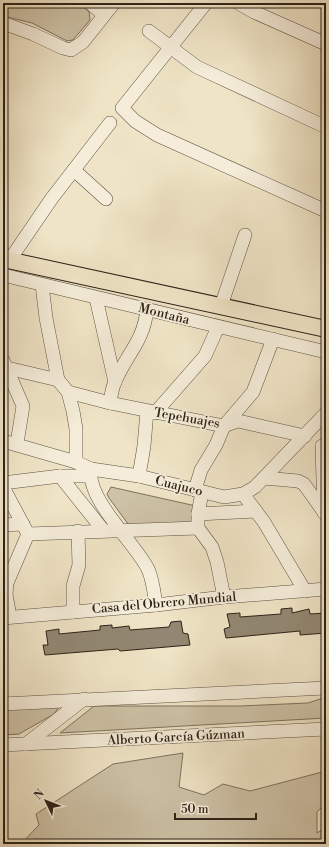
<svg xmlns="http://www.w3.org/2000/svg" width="329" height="847" font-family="'Libre Bodoni',serif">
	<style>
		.green { fill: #cec3a8; stroke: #7e7260 }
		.building { fill: #928772; stroke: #2d2218 }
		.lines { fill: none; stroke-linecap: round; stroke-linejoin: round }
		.minor-casing { stroke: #5e5244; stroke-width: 14 }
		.major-casing { stroke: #2d2218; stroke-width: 18 }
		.minor { stroke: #f5edda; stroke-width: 13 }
		.major { stroke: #efe4c6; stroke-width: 16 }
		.labels { text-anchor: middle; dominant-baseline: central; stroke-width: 3.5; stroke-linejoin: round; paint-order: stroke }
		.street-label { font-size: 13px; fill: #2d2218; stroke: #f5edda }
	</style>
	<rect width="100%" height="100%" fill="#efe4c6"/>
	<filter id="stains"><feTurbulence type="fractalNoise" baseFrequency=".005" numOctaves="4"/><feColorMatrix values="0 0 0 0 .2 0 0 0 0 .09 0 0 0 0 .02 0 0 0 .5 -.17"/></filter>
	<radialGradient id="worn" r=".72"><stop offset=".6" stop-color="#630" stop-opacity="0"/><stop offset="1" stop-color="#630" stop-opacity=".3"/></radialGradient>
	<g class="green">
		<path d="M3 3H79L89 12 90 20 73 40 67 41 32 23 3 16Z"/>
		<path d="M111 487 196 506 192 524 131 528 109 498 107 494Z"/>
		<path d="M326 697V718L60 733 94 706H240L308 703Z"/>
		<path d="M59 707 54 714 19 734 3 735V710Z"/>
		<path d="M183 753 179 787 204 795 223 784 250 791 326 771V782L323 794 326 789V803L317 812V833L326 827V844H21L39 825 36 814 113 764Z"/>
	</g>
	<g class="building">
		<path d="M292 608V613L309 609 310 614 326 613V633L300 635V631L226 638 224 629 230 627 227 614 240 613V617L281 614V609Z"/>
		<path d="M181 621 183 633 188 634 190 645 120 651 118 649 45 655 43 645H48L46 631 59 629V634L100 630V626L112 625V628L129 626 130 630 169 627 171 622Z"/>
	</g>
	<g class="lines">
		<defs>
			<g id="minor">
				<path d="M90 3 104 15"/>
				<path d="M206 3 122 108 135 121 157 135 326 211"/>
				<path d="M238 3 254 12 326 44"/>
				<path d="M3 23 33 34 63 48 71 50 83 42 114 3"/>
				<path d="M149 31 197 67 326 127"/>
				<path d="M74 170 106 199"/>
				<path d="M9 261 52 198 110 123"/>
				<path d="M3 275 326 352"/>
				<path d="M42 285 46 318 58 380 68 392 73 411 76 429V462"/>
				<path d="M96 298 115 382"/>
				<path d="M221 306 245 235"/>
				<path d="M3 360 23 406 17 443"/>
				<path d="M3 367 58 380"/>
				<path d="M68 392 110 403 224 426 238 421 305 436"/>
				<path d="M110 403C111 396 112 388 115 382 126 354 144 342 147 309"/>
				<path d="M155 413 205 356 218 327"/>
				<path d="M3 441 76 462 91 469 139 476 224 497 243 494 255 487 326 413"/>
				<path d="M322 446 324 513"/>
				<path d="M91 469C86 499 135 543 148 569 153 580 154 593 156 605"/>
				<path d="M60 476 103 530"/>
				<path d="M139 476 144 446 147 411"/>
				<path d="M264 478 298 481 304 484 326 515"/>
				<path d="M3 483 60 476H90"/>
				<path d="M3 487 28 534 7 583 6 594 10 617"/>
				<path d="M195 490 201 470 216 445 224 426 253 392 273 339"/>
				<path d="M202 492 198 514V528L212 547 217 562 224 597"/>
				<path d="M243 494 264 522 305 591"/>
				<path d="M198 514 256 511"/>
				<path d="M3 525 23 524"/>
				<path d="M28 534 198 528"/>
				<path d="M73 612V586L79 565 78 531"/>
				<path d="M3 618 156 605 224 597 326 589"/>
				<path d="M3 704 326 688"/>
				<path d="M26 744 84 699"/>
				<path d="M3 745 326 729"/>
			</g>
			<path id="major" d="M3 259 326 329"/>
		</defs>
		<use href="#minor" class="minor-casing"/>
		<use href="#major" class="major-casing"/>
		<use href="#minor" class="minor"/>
		<use href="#major" class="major"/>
	</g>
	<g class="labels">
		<g class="street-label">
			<text transform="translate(164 314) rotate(14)">Montaña</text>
			<text transform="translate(187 418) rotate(10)">Tepehuajes</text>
			<text transform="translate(179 486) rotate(14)">Cuajuco</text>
			<text transform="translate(164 603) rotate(-5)">Casa del Obrero Mundial</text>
			<text transform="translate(176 737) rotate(-3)">Alberto García Gúzman</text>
		</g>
	</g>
	<rect width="329" height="847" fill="none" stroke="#efe4c6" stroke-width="16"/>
	<rect x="4" y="4" width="321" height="839" fill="none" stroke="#2d2218" stroke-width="2"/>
	<rect x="8" y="8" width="313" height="831" fill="none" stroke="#2d2218"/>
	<g transform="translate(46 801) rotate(313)" stroke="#f5edda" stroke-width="3" paint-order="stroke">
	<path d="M0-3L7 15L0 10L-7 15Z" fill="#2d2218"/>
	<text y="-6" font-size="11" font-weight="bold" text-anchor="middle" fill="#2d2218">N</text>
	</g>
	<path d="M175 813v6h81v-6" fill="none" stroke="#2d2218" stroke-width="2"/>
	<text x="181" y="813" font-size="12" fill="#2d2218" stroke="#f5edda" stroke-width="3" paint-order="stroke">50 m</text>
	<rect width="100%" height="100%" filter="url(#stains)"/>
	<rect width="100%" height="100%" fill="url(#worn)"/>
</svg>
